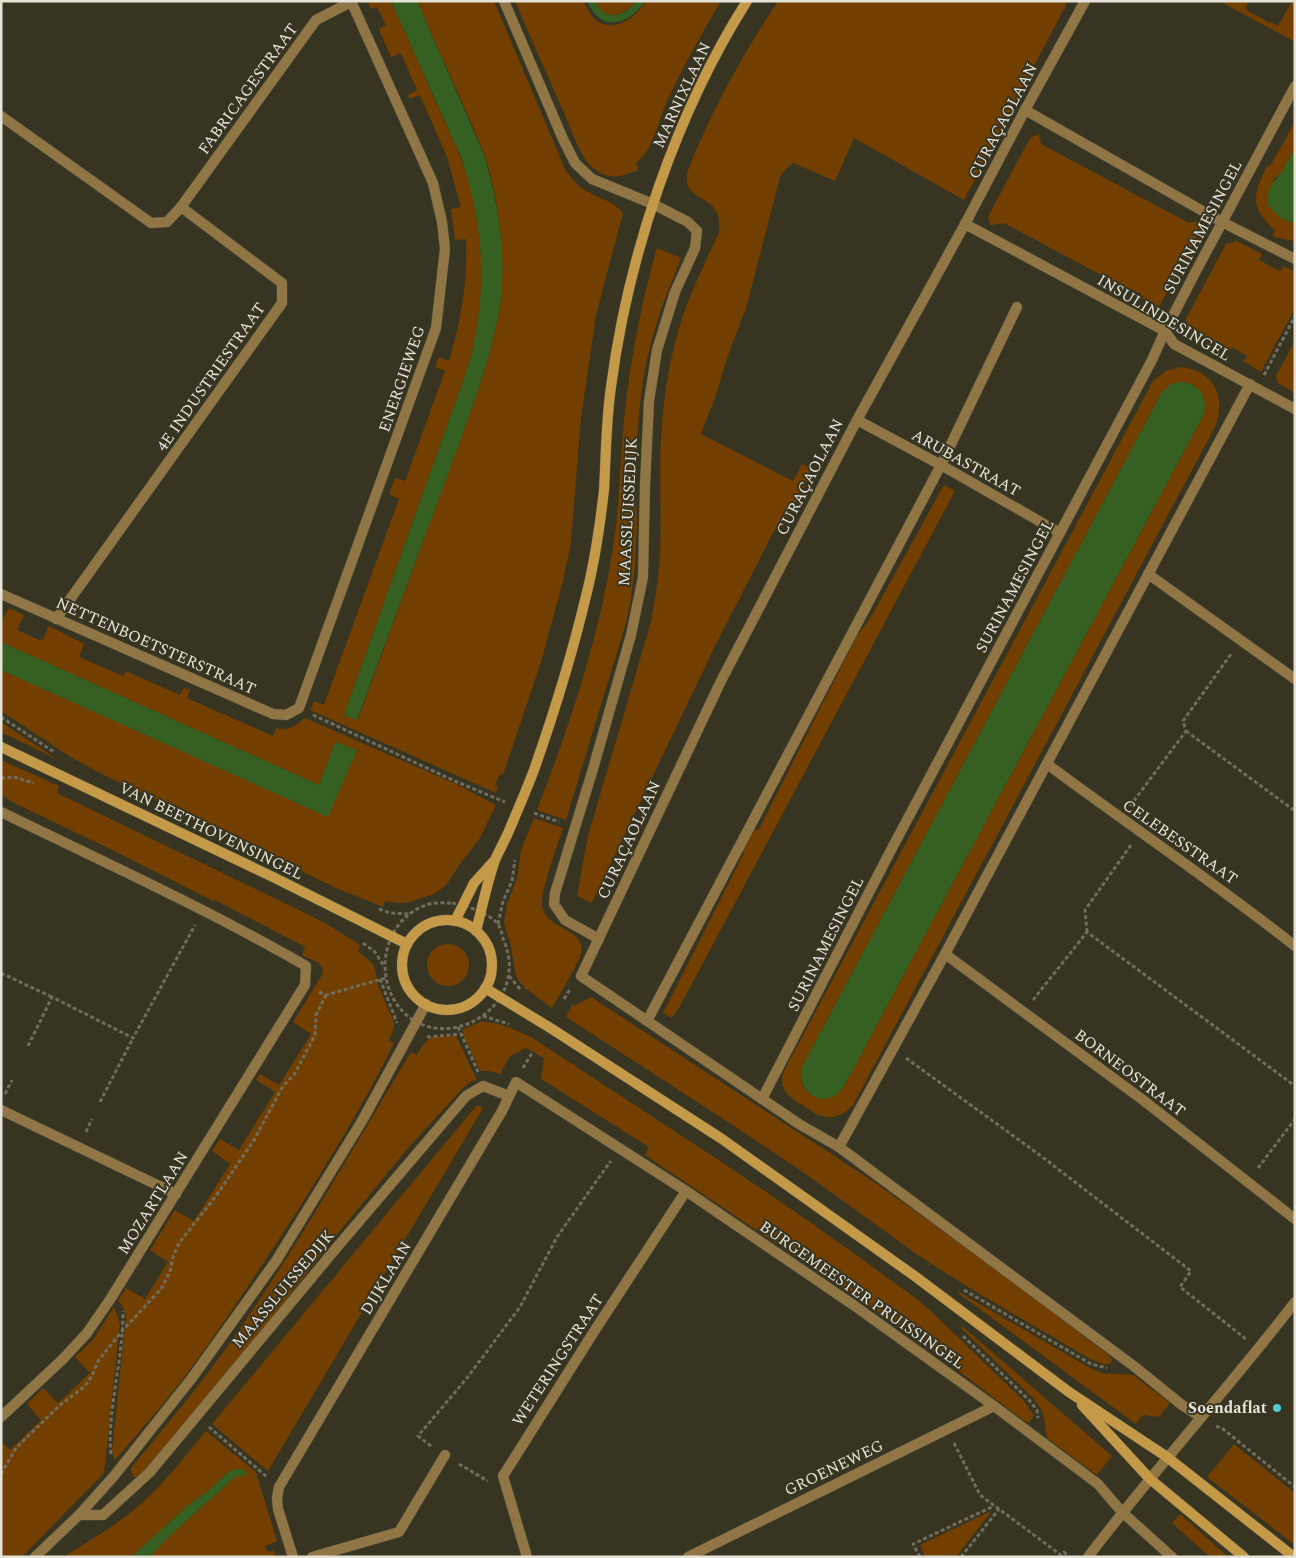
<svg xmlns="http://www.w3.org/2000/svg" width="1296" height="1558" font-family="Spectral,serif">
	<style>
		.green { fill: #723f00; fill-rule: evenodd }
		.water { fill: #366022 }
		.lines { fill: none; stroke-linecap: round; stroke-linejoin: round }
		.stream { stroke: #366022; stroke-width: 7 }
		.lane-casing { stroke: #53503f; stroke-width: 11 }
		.street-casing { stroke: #53503f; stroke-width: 11 }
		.secondary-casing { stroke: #53503f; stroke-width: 11 }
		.path { stroke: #706d5d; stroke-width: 3; stroke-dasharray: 4 2.5; stroke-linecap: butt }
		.lane { stroke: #907545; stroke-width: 10 }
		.street { stroke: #907545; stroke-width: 10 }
		.secondary { stroke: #c49948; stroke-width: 10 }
		.poi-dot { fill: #53cdca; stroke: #373422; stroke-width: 2 }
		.labels { text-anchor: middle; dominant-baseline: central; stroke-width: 4; stroke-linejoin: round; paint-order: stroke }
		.street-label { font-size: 16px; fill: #e6e4d9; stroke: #373422 }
		.poi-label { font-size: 16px; font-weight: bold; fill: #e6e4d9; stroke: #373422; text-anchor: end }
	</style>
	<rect width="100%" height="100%" fill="#373422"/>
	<g class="green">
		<path d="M367 1H391C407 37 423 73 439 109 449 131 460 153 467 176 486 239 486 304 468 367L344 715 358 719 474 402C485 371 495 336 500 304 506 259 499 196 484 154 476 133 466 112 457 91 444 61 430 31 417 1H494L565 169C572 179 578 187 588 192 602 200 612 200 623 213L596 315 581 418 571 542 563 581 541 662 503 775 500 774 495 786 498 787 496 793 310 710 314 701 324 705 399 499 389 494 395 478 405 481 445 371 435 367 439 357 449 361C461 320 468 281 466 239L455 240 451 209 461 207 447 157 420 95 409 99 408 95 417 90 401 53 391 57 379 29 386 25 377 7 371 9Z"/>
		<path d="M515 1H583C587 7 591 17 597 21 616 33 636 17 646 1H721C702 33 684 65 668 99 659 118 654 150 636 163L638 170C621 177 608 181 592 167 581 158 570 127 564 113 548 76 531 39 515 1Z"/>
		<path d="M594 1H636C624 16 604 23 594 1Z"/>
		<path d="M778 1H1068L964 200 854 138 835 181 793 163 784 171 780 177 747 305 727 358 716 395 701 434 793 481 802 464 814 469 782 528 775 529 716 644 592 903 577 896 588 836 651 622C655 599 659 577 660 554 662 511 658 468 662 425 665 386 672 346 685 310 695 283 707 258 719 233 719 226 720 219 717 213 710 195 683 199 687 173 711 111 741 57 778 1Z"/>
		<path d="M1219 1H1249L1245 9 1270 23 1271 22 1278 26 1292 1H1295V42Z"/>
		<path d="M1295 122V148L1281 173 1273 180 1286 221 1295 223V241L1282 239 1273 236 1275 230C1249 208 1253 194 1267 166H1270Z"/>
		<path d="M1039 134 1041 144 1189 223 1198 221 1201 228 1158 309 1152 310 1150 302 1142 298 1141 294 1131 289H1127L1004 223 992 225 990 224 988 217 1030 138Z"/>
		<path d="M1237 241 1262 254 1259 260 1280 271 1284 266 1295 272V308L1261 372 1243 361 1247 356 1232 347 1229 352 1189 330 1186 319 1226 244Z"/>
		<path d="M657 248 681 258 661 309 652 339 645 368 640 403 635 462 637 525 635 567 630 605 625 626 566 820 537 810C570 725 599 638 613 548 620 505 620 462 624 420 630 362 641 304 657 248Z"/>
		<path d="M1295 341V393L1278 383 1276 376Z"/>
		<path d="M1180 367C1214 370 1227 397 1215 427L853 1105C846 1112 839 1117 829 1117 819 1117 811 1111 804 1106 789 1097 776 1089 785 1069L1153 381 1166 371ZM1182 382 1194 385 1204 414 842 1090 813 1096C803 1090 799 1079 802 1067L1162 392Z"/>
		<path d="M944 485 955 491 679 1008 672 1018 663 1013 744 853 742 848 750 832 759 829 857 636 871 617Z"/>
		<path d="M9 608 24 615 17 630 42 641 49 626 84 644 79 657 123 676 126 671 180 695 184 688 190 690 187 698 273 736 276 728C288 731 296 726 305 718L456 784 496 805 480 838 460 864 447 884 441 889 434 894 406 903H398L385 901 383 907 336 888 106 776 72 758 1 711V670L327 816 357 750 335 742 319 785 1 642V623Z"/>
		<path d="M1 722 57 759H56L1 732Z"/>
		<path d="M1 760 59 786 57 793 295 908 323 922 359 944 361 946 358 951 373 964 375 969 378 985 394 1022V1028L389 1040 394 1043C366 1101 332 1155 298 1210 261 1267 224 1324 183 1379 161 1407 138 1433 115 1460L112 1451 126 1316C124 1310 123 1305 118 1301L126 1288 145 1299 168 1262 150 1250 175 1210 194 1221 230 1164 212 1151 220 1139 239 1150 275 1092 256 1080 260 1074 279 1085 311 1034 293 1022 322 975 323 969 319 963 302 955 305 947 215 900 213 901 112 850 8 800 7 798 1 795Z"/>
		<path d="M534 818 563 828C558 844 540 892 542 906 547 931 590 928 580 957 578 962 575 967 573 971 566 984 559 996 552 1008L525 988 518 980 515 972 511 946 504 923 507 904 517 878 521 850Z"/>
		<circle cx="448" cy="965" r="21"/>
		<path d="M591 997 868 1178C950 1235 1031 1295 1111 1357L1112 1361 1110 1364H1103L1090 1359 963 1284 919 1256 810 1177 731 1124 566 1017 572 1005 574 1006Z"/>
		<path d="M480 1022C499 1021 514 1030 531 1037L711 1155 781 1202 855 1254 918 1300 932 1312 1023 1400 1034 1415 1030 1422H1026L931 1350 868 1306V1303L847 1289 845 1290 645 1155 649 1147 541 1079 544 1058 542 1057 526 1048 510 1056 500 1074 490 1071H480L463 1035V1029Z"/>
		<path d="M456 1036 477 1080 472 1081 463 1088 409 1147 334 1238 263 1329 141 1476 136 1478 132 1475 131 1468C165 1427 199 1386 230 1343 296 1249 352 1150 411 1052L417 1055C429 1033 432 1037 456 1036Z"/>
		<path d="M477 1105 483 1108 268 1471 212 1424Z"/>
		<path d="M959 1292 1090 1368 1102 1373 1133 1375 1170 1403 1159 1417 1143 1415 1136 1424 958 1293Z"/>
		<path d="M114 1307 120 1324 104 1473 22 1557H1V1441L10 1450 41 1420 27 1404 43 1388 58 1403 90 1373 75 1357 93 1340Z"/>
		<path d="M962 1326 1112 1456 1097 1475 1047 1438 1044 1417 1041 1409 1033 1398 961 1328Z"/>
		<path d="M206 1431 256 1472 277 1541 265 1546 268 1552 274 1550 276 1557H149L175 1531 235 1477 241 1475 238 1469 228 1472 208 1491 191 1503 131 1557H63C90 1540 119 1524 142 1503 166 1481 186 1455 206 1431Z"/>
		<path d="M1234 1444 1295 1493V1545L1207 1477Z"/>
		<path d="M989 1512 990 1513 956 1557H925L920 1545Z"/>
		<path d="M1180 1514 1228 1557H1210L1172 1523Z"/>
	</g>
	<g class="water">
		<path d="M391 1H417L484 155C498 201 507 256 500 304 490 367 465 426 444 485 415 563 386 641 357 720L344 715 468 367C488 296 485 228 461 157Z"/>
		<path d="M1295 148V223C1282 221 1274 213 1267 203L1269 188 1281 173Z"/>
		<path d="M1182 382C1199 384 1208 397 1204 414L842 1090C838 1094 834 1097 828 1098 810 1102 798 1084 802 1067L1162 392 1171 384Z"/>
		<path d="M1 642 319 785 335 742 357 750 328 817 1 670Z"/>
		<path d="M238 1469 244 1470 247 1473 246 1475 235 1477 175 1531 149 1557H131L191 1503 208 1491 228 1472Z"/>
	</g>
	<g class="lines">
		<path class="stream" d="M591 1C603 28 626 21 641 1"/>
		<defs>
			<g id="lane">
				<path d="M647 1021 941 465 1017 307"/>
				<path d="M312 1557 399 1532 445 1455"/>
			</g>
			<g id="street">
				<path d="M504 1 563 139 575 163 592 179 653 204 688 222 697 231 695 248 675 292 657 350 649 401 645 485 643 577 631 635 593 769 555 893 554 904 565 920 599 939"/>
				<path d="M1085 1 1025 110 965 224 857 420 721 681 581 976 799 1124 839 1147 1135 1367 1182 1405 1201 1417"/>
				<path d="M1025 110 1222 222 1295 259"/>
				<path d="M1 116 151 223 167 222 181 207 282 283V303L56 619"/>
				<path d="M181 207 316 20 351 2"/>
				<path d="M965 224 1165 331 1174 344 1295 409"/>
				<path d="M857 420 941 465 1060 533"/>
				<path d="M1148 574 1295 679"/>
				<path d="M1 594 273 714 286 715 299 708 436 328 445 249 442 222 433 183 351 1"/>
				<path d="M1047 764C1129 825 1214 882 1295 946"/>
				<path d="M1 812C104 862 207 909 306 966L305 985 111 1298 87 1333 63 1359 1 1417"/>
				<path d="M945 954 1143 1100 1295 1219"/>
				<path d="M762 1099 891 850 1152 360 1165 331 1195 273 1295 86"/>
				<path d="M1 1110 176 1194"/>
				<path d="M839 1147 945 954 1250 384"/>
				<path d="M79 1515H103L150 1472 338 1246 466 1096 483 1086 509 1096"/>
				<path d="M35 1557 79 1515 114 1476 192 1378 276 1261 362 1121 426 1004"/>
				<path d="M293 1557 278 1509 277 1498 279 1487 502 1111 516 1082 686 1191 852 1304 994 1406 1098 1484 1122 1512 1172 1557"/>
				<path d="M527 1557 503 1476 595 1330 686 1191"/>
				<path d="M688 1557 994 1406"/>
				<path d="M1088 1557C1154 1470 1228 1389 1295 1302"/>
			</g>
			<g id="secondary">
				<path d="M1 747 273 877 407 944"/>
				<circle cx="447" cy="965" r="45"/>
				<path d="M455 921 474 883 493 862"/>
				<path d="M476 931C482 908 487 883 495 860 499 851 504 842 508 833 517 812 526 791 534 770 554 713 572 655 586 596 595 561 600 525 604 490 606 455 606 421 611 387 628 256 676 113 747 1"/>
				<path d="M485 988 552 1029 722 1139 916 1277 1069 1392 1167 1457 1294 1557"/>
				<path d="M1082 1405 1150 1479 1244 1557"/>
			</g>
		</defs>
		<use href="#lane" class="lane-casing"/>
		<use href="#street" class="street-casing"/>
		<use href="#secondary" class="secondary-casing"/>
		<g class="path">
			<path d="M1264 375 1295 316"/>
			<path d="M313 715 457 782 505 802"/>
			<path d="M1 717 54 752"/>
			<path d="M1186 731 1295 811"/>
			<path d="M1 778 14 777 34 783"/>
			<path d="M1130 806 1186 731 1183 721 1231 654"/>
			<path d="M534 813 559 822"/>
			<path d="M452 903C468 906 486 912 497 923 501 927 502 936 504 941 533 1010 436 1062 396 1003 374 970 386 919 426 905 434 902 444 903 452 903Z"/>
			<path d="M379 909 390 913 410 914"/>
			<path d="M498 924 503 901 512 881 515 860"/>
			<path d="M1087 932 1085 910 1131 845"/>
			<path d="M363 943 375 952 384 966"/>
			<path d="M1 973 52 997"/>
			<path d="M509 976 520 989"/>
			<path d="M380 979 397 1023"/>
			<path d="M319 992 326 995 386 978"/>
			<path d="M564 999 570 989"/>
			<path d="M1033 1000 1087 932 1295 1086"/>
			<path d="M483 1016 509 1024"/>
			<path d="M458 1027 478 1072"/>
			<path d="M427 1037 460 1034"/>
			<path d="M28 1046 52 997 133 1038 195 925"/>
			<path d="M906 1058 1041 1156 1191 1271 1180 1287 1246 1339"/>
			<path d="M523 1068 532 1053"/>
			<path d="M5 1094 12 1080"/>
			<path d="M100 1102 133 1038"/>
			<path d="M86 1132 92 1119"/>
			<path d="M1258 1168 1295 1119"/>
			<path d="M964 1290 1091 1364 1107 1368"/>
			<path d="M963 1336 1029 1400 1037 1410 1038 1418"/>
			<path d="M1216 1426 1223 1429 1295 1487"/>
			<path d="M209 1427 267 1477"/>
			<path d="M954 1443 980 1495 1061 1555 1064 1552 1069 1557"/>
			<path d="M431 1446 418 1436 467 1378 520 1307 557 1237 610 1162 611 1163"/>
			<path d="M111 1454C109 1437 111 1420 113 1403 117 1373 123 1342 123 1311"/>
			<path d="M459 1464 488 1481"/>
			<path d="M1 1474 16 1448 59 1406 84 1387 92 1376 98 1361 123 1330 161 1289 170 1272 173 1257 179 1243 216 1196 254 1140 283 1086 294 1075 315 1035 316 1015 326 995"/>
			<path d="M920 1557 913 1544 994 1506"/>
			<path d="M961 1557 999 1509"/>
		</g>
		<use href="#lane" class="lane"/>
		<use href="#street" class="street"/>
		<use href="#secondary" class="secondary"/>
	</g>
	<circle class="poi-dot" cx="1277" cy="1408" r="5"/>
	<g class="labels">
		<g class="street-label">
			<text transform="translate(248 89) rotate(-54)">FABRICAGESTRAAT</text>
			<text transform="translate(682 95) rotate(-65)">MARNIXLAAN</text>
			<text transform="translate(1003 121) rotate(-62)">CURAÇAOLAAN</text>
			<text transform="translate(1203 227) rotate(-62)">SURINAMESINGEL</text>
			<text transform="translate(1164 318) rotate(31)">INSULINDESINGEL</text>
			<text transform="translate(211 377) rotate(-55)">4E INDUSTRIESTRAAT</text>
			<text transform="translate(402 379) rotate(-71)">ENERGIEWEG</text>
			<text transform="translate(966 463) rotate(29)">ARUBASTRAAT</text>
			<text transform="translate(810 477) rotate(-63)">CURAÇAOLAAN</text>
			<text transform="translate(628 512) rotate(-87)">MAASSLUISSEDIJK</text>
			<text transform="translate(1015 586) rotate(-62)">SURINAMESINGEL</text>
			<text transform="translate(156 646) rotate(24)">NETTENBOETSTERSTRAAT</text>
			<text transform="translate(211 831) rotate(26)">VAN BEETHOVENSINGEL</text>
			<text transform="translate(629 840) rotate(-65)">CURAÇAOLAAN</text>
			<text transform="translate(1180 842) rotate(35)">CELEBESSTRAAT</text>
			<text transform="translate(826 944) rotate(-63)">SURINAMESINGEL</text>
			<text transform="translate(1130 1073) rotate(37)">BORNEOSTRAAT</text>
			<text transform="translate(153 1203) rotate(-58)">MOZARTLAAN</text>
			<text transform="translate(386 1278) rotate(-59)">DIJKLAAN</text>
			<text transform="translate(283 1289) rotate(-50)">MAASSLUISSEDIJK</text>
			<text transform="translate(862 1295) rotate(35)">BURGEMEESTER PRUISSINGEL</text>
			<text transform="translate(558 1360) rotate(-57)">WETERINGSTRAAT</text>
			<text transform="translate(834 1468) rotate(-26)">GROENEWEG</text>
		</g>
		<g class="poi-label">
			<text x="1267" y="1408">Soendaflat</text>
		</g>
	</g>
	<rect width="1296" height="1558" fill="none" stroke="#e6e4d9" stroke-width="5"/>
</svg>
